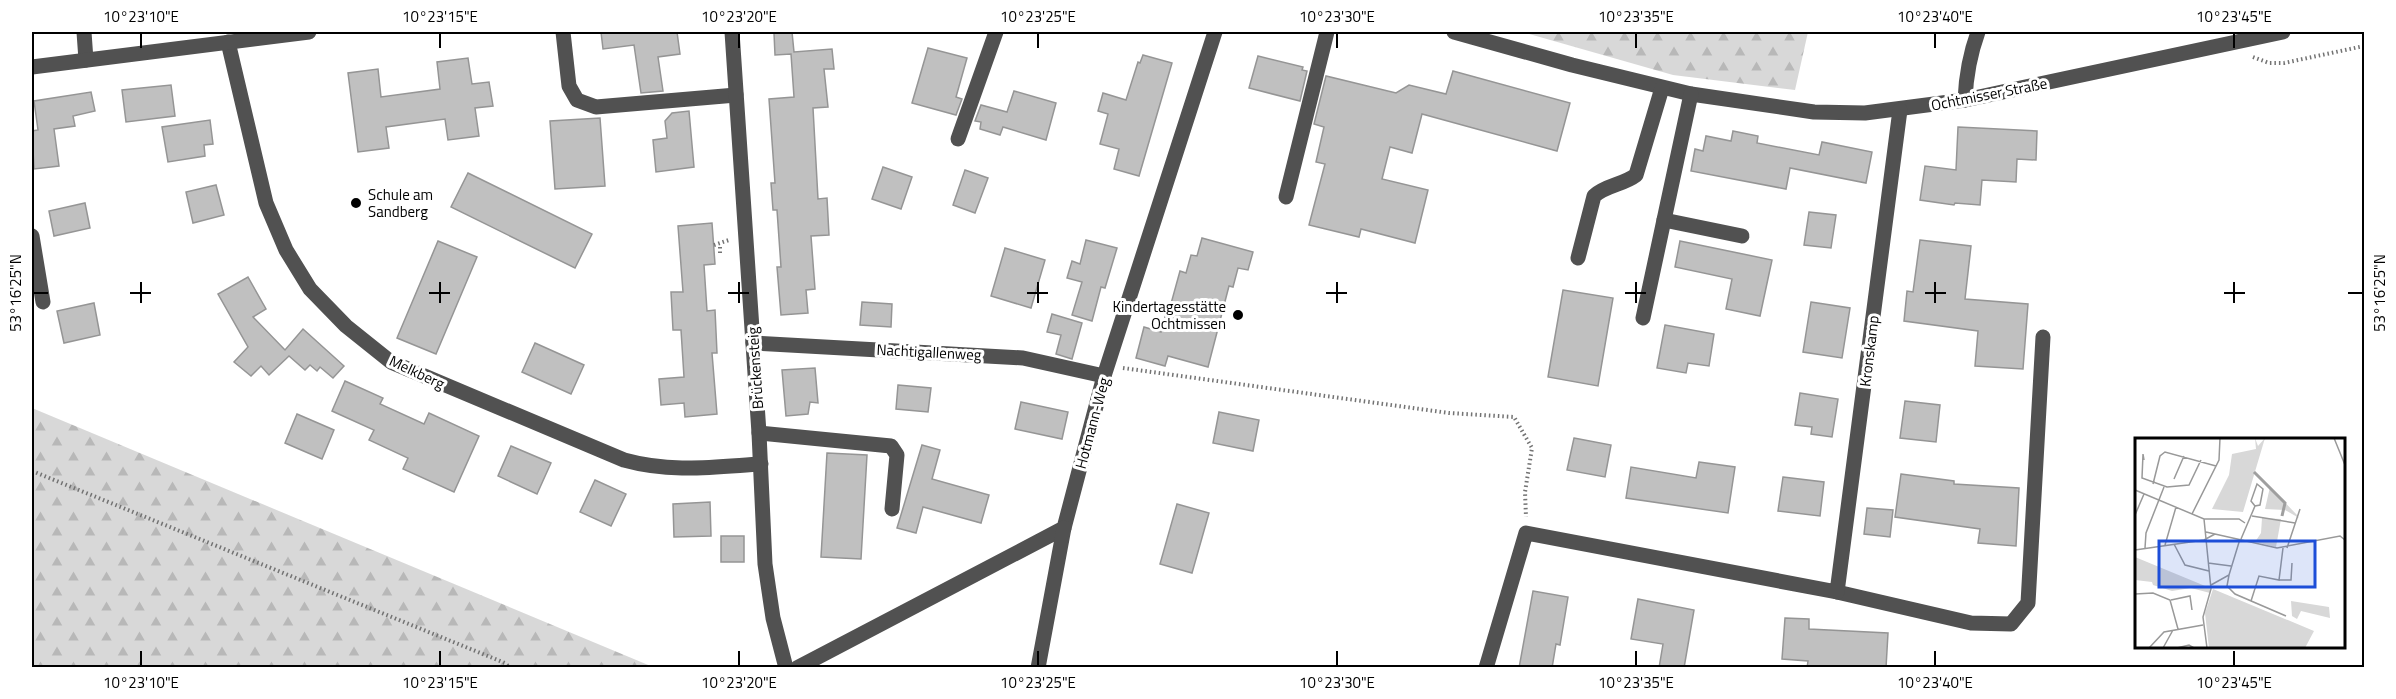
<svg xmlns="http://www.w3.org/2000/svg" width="2396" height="699" font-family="'Titillium Web',sans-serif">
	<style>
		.forest { fill: url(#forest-firs) }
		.building { fill: #c0c0c0; stroke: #959595; stroke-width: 1.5 }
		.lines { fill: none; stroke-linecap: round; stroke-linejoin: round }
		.path { stroke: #737373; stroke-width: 4; stroke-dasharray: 1.5 3; stroke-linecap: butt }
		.minor { stroke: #515151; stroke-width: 15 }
		.ticks { fill: none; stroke: #000; stroke-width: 2 }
		.poi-dot { fill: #000; stroke: #fff; stroke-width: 2 }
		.labels { text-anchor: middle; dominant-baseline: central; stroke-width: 6; stroke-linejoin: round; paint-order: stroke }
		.street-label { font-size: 15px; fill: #000; stroke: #fff }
		.poi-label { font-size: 15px; fill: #000; stroke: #fff; text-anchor: start }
		.inset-river { fill: none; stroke: #9f9f9f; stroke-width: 3 }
		.inset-road { fill: none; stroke: #999; stroke-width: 1.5 }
		.view { fill: #1d4ed8; fill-opacity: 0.15; stroke: #1d4ed8; stroke-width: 3 }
		.inset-edge { fill: none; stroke: #000; stroke-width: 3 }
		.neatline { fill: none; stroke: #000; stroke-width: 2 }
		.ticks-label { font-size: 15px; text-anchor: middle; fill: #000 }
	</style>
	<defs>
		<pattern id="forest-firs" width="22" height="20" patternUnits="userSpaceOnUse" patternTransform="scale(1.5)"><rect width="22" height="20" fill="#d8d8d8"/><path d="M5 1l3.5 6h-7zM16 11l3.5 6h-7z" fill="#b8b8b8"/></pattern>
	</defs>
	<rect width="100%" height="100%" fill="#fff"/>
	<g class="forest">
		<path d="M1522 32H1808L1795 90 1673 75Z"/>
		<path d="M32 408 653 667H32Z"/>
	</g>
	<g class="building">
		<path d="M601 32H677L680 54 658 57 663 91 641 93 634 45 603 49Z"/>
		<path d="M792 32 794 52 832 49 834 69H824L828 107 813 108 818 199 827 198 829 235 811 236 815 289 806 290 808 313 781 315 777 267H781L777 210H773L771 183H775L769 99 794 97 791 54 775 55 774 33Z"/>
		<path d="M928 48 967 58 956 97 962 99 956 115 912 103Z"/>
		<path d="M1143 55 1172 63 1139 176 1114 169 1119 149 1100 144 1108 114 1098 111 1103 93 1126 100 1138 62 1140 63Z"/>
		<path d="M1258 56 1303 67 1302 70 1307 71 1300 101 1249 88Z"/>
		<path d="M468 58 472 84 489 82 493 106 475 108 479 136 448 140 445 119 386 127 389 148 358 152 348 73 378 69 381 97 440 89 437 62Z"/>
		<path d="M1453 71 1570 103 1557 151 1422 114 1412 153 1390 147 1382 179 1428 190 1415 243 1361 229 1359 237 1309 225 1325 164 1316 162 1324 127 1314 124 1326 76 1396 93 1409 85 1446 94Z"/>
		<path d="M171 85 175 116 126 122 122 90Z"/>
		<path d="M1014 91 1056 103 1046 140 1003 127 1000 135 980 129 981 122 975 121 981 105 1007 112Z"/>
		<path d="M91 92 95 111 73 116 75 126 54 129 59 166 34 169 32 131 38 130 34 101Z"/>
		<path d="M689 111 694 167 656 172 653 140 667 138 665 121 672 113Z"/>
		<path d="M600 118 605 186 555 189 550 121Z"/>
		<path d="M210 120 213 144 204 145 205 156 168 162 162 127Z"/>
		<path d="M1958 127 2037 131 2036 160 2017 159 2016 182 1982 180 1980 205 1955 203 1954 205 1920 200 1925 166 1956 170Z"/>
		<path d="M1733 131 1758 136 1757 143 1819 155 1822 142 1872 152 1866 183 1790 168 1786 189 1691 171 1695 149 1703 151 1706 136 1731 141Z"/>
		<path d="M883 167 912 177 901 209 872 199Z"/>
		<path d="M965 170 988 178 975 213 953 205Z"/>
		<path d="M468 173 592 234 575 268 451 207Z"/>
		<path d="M216 185 224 215 193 223 186 192Z"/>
		<path d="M85 203 90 228 54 236 49 211Z"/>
		<path d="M1809 212 1836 215 1831 248 1804 245Z"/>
		<path d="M712 223 715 264 704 265 707 311 715 310 717 353H712L717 414 685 417 684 403 661 405 659 379 684 377 681 330H673L671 292H683L678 226Z"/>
		<path d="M1202 238 1253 252 1248 270 1238 268 1233 287 1229 286 1208 367 1168 356 1165 366 1136 358 1144 327 1161 332 1167 310 1169 311 1180 271 1186 273 1191 255 1197 256Z"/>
		<path d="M1086 240 1117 248 1105 288 1101 287 1092 321 1072 315 1082 282 1067 278 1072 261 1080 264Z"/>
		<path d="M1920 240 1971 246 1965 299 2028 304 2023 369 1975 366 1978 331 1904 321 1907 291 1913 292Z"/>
		<path d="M438 241 477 257 436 354 397 338Z"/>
		<path d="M1680 241 1772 260 1760 316 1726 309 1732 279 1675 267Z"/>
		<path d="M1005 248 1045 260 1031 308 991 296Z"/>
		<path d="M248 277 266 309 253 317 285 350 303 329 344 366 333 378 320 367 317 371 310 365 305 370 289 356 269 375 261 366 251 376 234 362 248 347 218 294Z"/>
		<path d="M1563 290 1613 298 1598 386 1548 377Z"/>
		<path d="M862 302 892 304 891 327 860 325Z"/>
		<path d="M1811 302 1850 308 1842 358 1803 352Z"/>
		<path d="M94 303 100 335 64 343 57 311Z"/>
		<path d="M1052 314 1082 323 1072 359 1056 354 1061 335 1047 332Z"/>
		<path d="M1665 325 1714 334 1709 366 1688 363 1686 373 1657 368Z"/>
		<path d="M535 343 584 365 571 394 522 372Z"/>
		<path d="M815 368 818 403 810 402 808 414 786 416 782 370Z"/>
		<path d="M345 381 383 398 380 404 424 424 429 413 479 436 454 492 403 469 408 458 369 440 374 430 332 411Z"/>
		<path d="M898 385 931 388 928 412 896 409Z"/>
		<path d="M1800 393 1838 399 1832 437 1811 434 1812 427 1795 425Z"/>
		<path d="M1905 401 1940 405 1936 442 1900 438Z"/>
		<path d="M1021 402 1068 412 1062 439 1015 429Z"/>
		<path d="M1219 412 1259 420 1253 451 1213 443Z"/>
		<path d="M297 414 334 430 322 459 285 443Z"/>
		<path d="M1574 438 1611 445 1605 477 1567 470Z"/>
		<path d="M922 445 940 450 932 479 989 495 981 523 923 507 916 533 897 528Z"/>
		<path d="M511 446 551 463 537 494 498 476Z"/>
		<path d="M827 453 867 455 861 559 821 557Z"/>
		<path d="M1699 462 1735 467 1728 513 1626 498 1631 467 1696 478Z"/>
		<path d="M1901 474 1954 481V484L2019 488 2016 546 1978 543 1980 529 1895 517Z"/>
		<path d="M1783 477 1824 482 1820 516 1778 511Z"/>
		<path d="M595 480 626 494 611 526 580 512Z"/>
		<path d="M710 502 711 536 674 537 673 504Z"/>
		<path d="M1177 504 1209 513 1192 573 1160 564Z"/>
		<path d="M1867 508 1893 510 1890 537 1864 534Z"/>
		<rect x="721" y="536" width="23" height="26"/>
		<path d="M1533 591 1568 597 1560 645 1556 644 1552 668H1519Z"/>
		<path d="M1638 599 1694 610 1684 668H1659L1663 644 1631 639Z"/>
		<path d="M1785 618 1809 619V629L1888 633 1886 668H1807L1808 661 1782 659Z"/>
	</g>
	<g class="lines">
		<g class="path">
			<path d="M2253 57 2269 63H2284L2364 46"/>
			<path d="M714 245 729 240"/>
			<path d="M720 253V245"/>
			<path d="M1123 368 1449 413 1514 417 1532 448 1525 492 1526 517"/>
			<path d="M32 471 505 663 510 668"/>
		</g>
		<g class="minor">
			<path d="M84 32 86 60"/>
			<path d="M563 32 569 86 577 100 596 107 736 95"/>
			<path d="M732 32 759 433 765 564 773 618 786 668"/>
			<path d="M1454 32 1572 65 1691 94 1814 112 1865 113 1965 100 2283 32"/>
			<path d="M228 42 266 203 286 250 310 289 346 326 391 362 624 460C671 473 713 467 761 464"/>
			<path d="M32 67 309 32"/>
			<path d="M1965 100C1966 75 1970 54 1978 32"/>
			<path d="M958 139 996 32"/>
			<path d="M1286 197 1327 32"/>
			<path d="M1664 220 1742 236"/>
			<path d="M32 236 43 302"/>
			<path d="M1578 258 1594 196C1606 185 1623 185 1636 175L1662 88"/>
			<path d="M1643 318 1691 94"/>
			<path d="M753 343 1023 358 1104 376"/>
			<path d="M759 433 891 446 897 455 892 509"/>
			<path d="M1837 592 1971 623 2011 624 2028 603 2043 337"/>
			<path d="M797 668 1064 528 1104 376 1215 32"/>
			<path d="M1038 668 1064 528"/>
			<path d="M1486 668 1526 533 1837 592 1900 110"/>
		</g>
	</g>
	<path class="ticks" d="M141 33V48M440 33V48M739 33V48M1038 33V48M1337 33V48M1636 33V48M1935 33V48M2234 33V48M141 282V303M440 282V303M739 282V303M1038 282V303M1337 282V303M1636 282V303M1935 282V303M2234 282V303M33 293H48M130 293H151M429 293H450M728 293H749M1027 293H1048M1326 293H1347M1625 293H1646M1925 293H1946M2224 293H2245M2348 293H2363M141 651V666M440 651V666M739 651V666M1038 651V666M1337 651V666M1636 651V666M1935 651V666M2234 651V666"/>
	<g class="poi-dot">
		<circle cx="356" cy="203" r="6"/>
		<circle cx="1238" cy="315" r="6"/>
	</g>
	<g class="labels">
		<g class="street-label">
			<text transform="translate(1989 94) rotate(-11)">Ochtmisser Straße</text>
			<text transform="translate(1869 351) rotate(-83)">Kronskamp</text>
			<text transform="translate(929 352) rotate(3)">Nachtigallenweg</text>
			<text transform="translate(755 368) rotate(-94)">Brückensteig</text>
			<text transform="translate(417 372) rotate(25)">Melkberg</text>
			<text transform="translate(1092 423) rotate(-75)">Hotmann-Weg</text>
		</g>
		<g class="poi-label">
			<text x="368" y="194">Schule am<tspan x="368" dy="17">Sandberg</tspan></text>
			<text x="1226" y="306" text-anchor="end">Kindertagesstätte<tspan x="1226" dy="17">Ochtmissen</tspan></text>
		</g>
	</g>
	<g transform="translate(2135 438)">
		<rect width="210" height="210" fill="#fff"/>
		<path d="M120 0 123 8 130 0 108 74 77 71 94 37 97 16 121 11ZM135 49 162 77 164 80 150 72 130 71Z" fill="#d8d8d8"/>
		<path d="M127 80 146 81 141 109 120 104 126 95ZM0 119 75 150V155L56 150 37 153 18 147 17 144 0 142ZM78 151 179 193 170 210H74L70 175ZM156 163 194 169 195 180 166 173 162 181 157 178Z" fill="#d8d8d8"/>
		<path class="inset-river" d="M119 34 150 65 147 78"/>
		<path class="inset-road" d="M199 0 210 27M9 22 8 16 7 40 32 49 54 47 66 22M39 41 49 18M18 46 25 18 30 14 81 28M0 52 69 81H104L110 85M57 76 84 22 85 0M0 77 9 56M117 78 160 85M69 81 76 151 68 179 72 210M71 94 142 110 205 98 210 102M106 101 120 68 125 67 128 51 122 46 116 63 120 68M39 106 50 127 74 133M30 107 41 69M10 110 11 95 29 49M152 110 165 71M0 112 69 102 80 96M73 125 96 128M94 137 92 148 100 156 151 178M144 142H156L157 125M76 147 94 137 105 101M0 156 18 155 35 162 43 191M36 162 55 158 57 172M116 163 124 138 144 142 148 110M14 210 29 194 68 187M28 210 38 192M42 210 54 207 59 210"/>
		<path class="view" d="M24 103H180V149H24Z"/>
		<rect width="210" height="210" class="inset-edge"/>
	</g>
	<rect width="2396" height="699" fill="none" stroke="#ffffff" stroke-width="66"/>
	<rect x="33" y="33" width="2330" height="633" class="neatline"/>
	<g class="ticks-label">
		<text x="141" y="22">10°23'10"E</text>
		<text x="440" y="22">10°23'15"E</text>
		<text x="739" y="22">10°23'20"E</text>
		<text x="1038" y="22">10°23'25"E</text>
		<text x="1337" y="22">10°23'30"E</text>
		<text x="1636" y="22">10°23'35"E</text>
		<text x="1935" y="22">10°23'40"E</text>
		<text x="2234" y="22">10°23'45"E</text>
		<text transform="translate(16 293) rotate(-90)" y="5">53°16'25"N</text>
		<text transform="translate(2380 293) rotate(-90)" y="5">53°16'25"N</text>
		<text x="141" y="688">10°23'10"E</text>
		<text x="440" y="688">10°23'15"E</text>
		<text x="739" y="688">10°23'20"E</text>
		<text x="1038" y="688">10°23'25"E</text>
		<text x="1337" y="688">10°23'30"E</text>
		<text x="1636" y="688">10°23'35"E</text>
		<text x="1935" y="688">10°23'40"E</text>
		<text x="2234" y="688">10°23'45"E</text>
	</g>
</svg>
